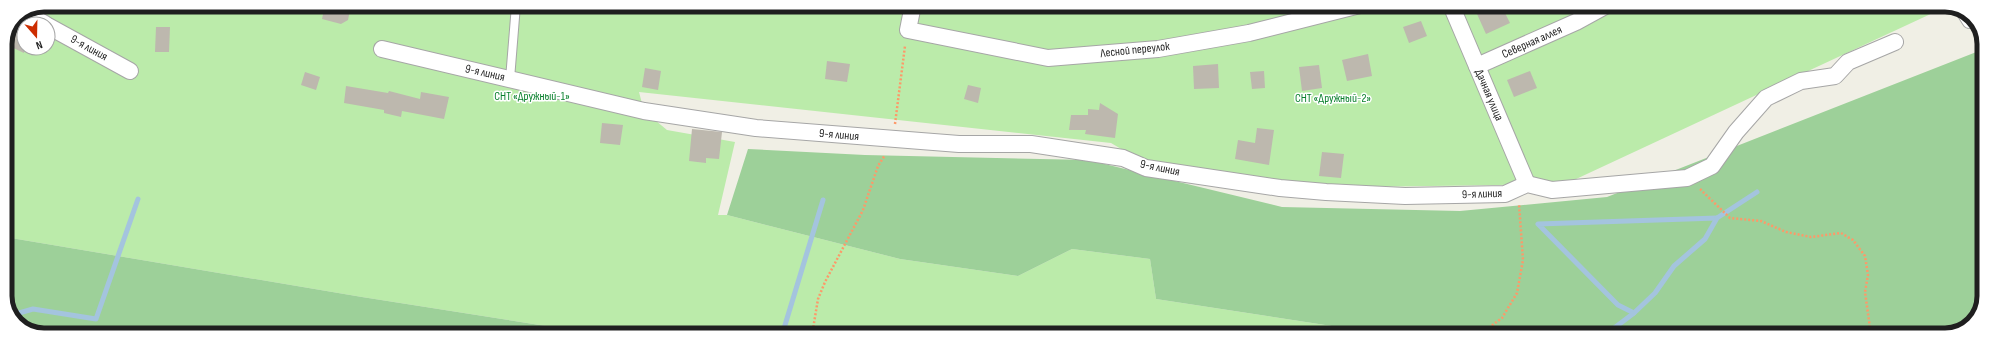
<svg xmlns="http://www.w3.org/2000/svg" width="1989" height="340" font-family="'Sofia Sans Condensed',sans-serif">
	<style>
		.grass { fill: #bbebaa; fill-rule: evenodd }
		.forest { fill: #9dd099 }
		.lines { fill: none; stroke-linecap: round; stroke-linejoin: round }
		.stream { stroke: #a4c4de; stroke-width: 5 }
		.building { fill: #bdb8ae }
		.lane-casing { stroke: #a6a6a6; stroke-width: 10 }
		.street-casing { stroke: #a6a6a6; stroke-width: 18 }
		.path { stroke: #fd9969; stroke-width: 2.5; stroke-dasharray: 2 2; stroke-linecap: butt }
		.lane { stroke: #fff; stroke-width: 8 }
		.street { stroke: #fff; stroke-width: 16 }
		.labels { text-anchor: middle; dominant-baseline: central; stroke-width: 3; stroke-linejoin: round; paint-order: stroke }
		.street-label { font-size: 12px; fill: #1f1f1f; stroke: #fff }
		.park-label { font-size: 12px; fill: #09802d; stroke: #fff }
		.rim { fill: none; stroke: #1f1f1f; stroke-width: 5 }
	</style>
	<rect width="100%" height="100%" fill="#f0efe5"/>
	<path class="grass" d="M44 5H1950L1574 180 1501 185 1359 187 1337 196 1150 166 1111 143 639 92 644 111 667 130 735 142 718 215H727L900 259 1018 276 1072 249 1150 259 1156 299 1390 335H603L362 297 5 237V44L16 16ZM24 24H48V48H24Z"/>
	<g class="forest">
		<path d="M1984 49V302L1971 325 1946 335H1390L1156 299 1150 259 1072 249 1018 276 900 259 727 215 748 149 865 155 1088 160 1282 207 1460 211 1607 197Z"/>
		<path d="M5 237 362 297 603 335H52C40 333 27 332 17 324 0 310 5 258 5 237Z"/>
	</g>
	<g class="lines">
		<g class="stream">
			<path d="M1634 313 1618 305 1538 224 1717 218"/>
			<path d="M12 315 33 309 96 319 138 199"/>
			<path d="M782 335 823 200"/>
			<path d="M1605 335 1634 313 1655 293 1674 266 1705 239 1717 218 1757 192"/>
		</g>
	</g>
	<g class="building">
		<path d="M325 5 337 8 338 5H351L348 20 341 24 322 19Z"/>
		<path d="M1473 5H1501L1510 23 1486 34Z"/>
		<path d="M1421 21 1427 36 1409 43 1403 27Z"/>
		<path d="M13 24 24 29V53L5 44Z"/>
		<path d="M156 27H170L169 52H155Z"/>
		<path d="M1368 54 1372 76 1347 81 1342 60Z"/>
		<path d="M827 61 850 64 847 82 825 79Z"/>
		<path d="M1218 64 1219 88 1194 89 1193 66Z"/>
		<path d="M1319 65 1322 88 1302 91 1299 67Z"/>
		<path d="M645 68 661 71 658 90 642 87Z"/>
		<path d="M1264 71 1265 88 1252 89 1250 72Z"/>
		<path d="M1530 71 1537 88 1514 97 1507 80Z"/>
		<path d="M305 72 320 77 316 90 301 85Z"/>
		<path d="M968 85 981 88 978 103 964 99Z"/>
		<path d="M346 86 388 93 389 91 420 99 421 92 449 97 444 119 402 111 401 117 384 113V110L344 103Z"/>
		<path d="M1100 103 1118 114 1115 138 1085 134 1086 130H1069L1071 115H1088V109L1099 110Z"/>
		<path d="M602 123 623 125 620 145 600 143Z"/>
		<path d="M1257 128 1274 130 1269 165 1235 159 1238 140 1255 143Z"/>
		<path d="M692 129 722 132 719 159 706 158V163L689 161Z"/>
		<path d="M1322 152 1344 154 1341 178 1319 176Z"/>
	</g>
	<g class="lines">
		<defs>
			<path id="lane" d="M510 79 516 5"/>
			<g id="street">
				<path d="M913 5 908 30 1048 58 1158 49 1249 33 1360 5"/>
				<path d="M1451 5 1527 184"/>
				<path d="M1965 12 1970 20 1974 19"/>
				<path d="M25 13 45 24"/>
				<path d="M48 26 130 71"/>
				<path d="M382 49 644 111 756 128 959 144H1031L1123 158 1146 168 1280 188 1326 192 1405 196 1505 194 1527 184 1552 190 1687 178 1712 166 1736 132 1766 98 1801 81 1835 76 1848 62 1895 42"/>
				<path d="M1477 66 1576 22 1607 5"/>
			</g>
		</defs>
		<use href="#lane" class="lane-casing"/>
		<use href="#street" class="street-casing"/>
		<g class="path">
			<path d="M895 124 905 46"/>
			<path d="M1700 189 1730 218 1761 221 1786 232 1811 237 1841 233 1853 240 1865 256 1868 275 1865 292 1871 335"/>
			<path d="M812 335 818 299 825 282 863 210 878 166 885 155"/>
			<path d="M1479 335 1502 318 1517 293 1523 260 1519 204"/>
		</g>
		<use href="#lane" class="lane"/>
		<use href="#street" class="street"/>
	</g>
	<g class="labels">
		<g class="street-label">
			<text transform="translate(1532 42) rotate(-24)">Северная аллея</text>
			<text transform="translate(89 48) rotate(29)">9-я линия</text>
			<text transform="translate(1135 50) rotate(-6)">Лесной переулок</text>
			<text transform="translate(485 73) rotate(13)">9-я линия</text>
			<text transform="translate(1489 95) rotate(67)">Дачная улица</text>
			<text transform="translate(839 135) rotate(5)">9-я линия</text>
			<text transform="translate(1160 168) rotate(12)">9-я линия</text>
			<text transform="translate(1482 194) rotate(-2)">9-я линия</text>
		</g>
		<g class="park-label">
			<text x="532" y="96">СНТ «Дружный-1»</text>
			<text x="1333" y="98">СНТ «Дружный-2»</text>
		</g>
	</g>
	<path d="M0 0H1989V340H0ZM44 12H1945A32 32 0 0 1 1977 44V296A32 32 0 0 1 1945 328H44A32 32 0 0 1 12 296V44A32 32 0 0 1 44 12Z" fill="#fff" fill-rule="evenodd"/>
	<path class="rim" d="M44 12H1945A32 32 0 0 1 1977 44V296A32 32 0 0 1 1945 328H44A32 32 0 0 1 12 296V44A32 32 0 0 1 44 12Z"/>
	<g transform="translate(36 36) rotate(160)"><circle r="19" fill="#ffffff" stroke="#a5a5a5"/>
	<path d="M0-3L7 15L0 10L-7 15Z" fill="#cd2d00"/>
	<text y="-6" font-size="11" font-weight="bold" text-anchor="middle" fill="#1f1f1f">N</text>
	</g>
</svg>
